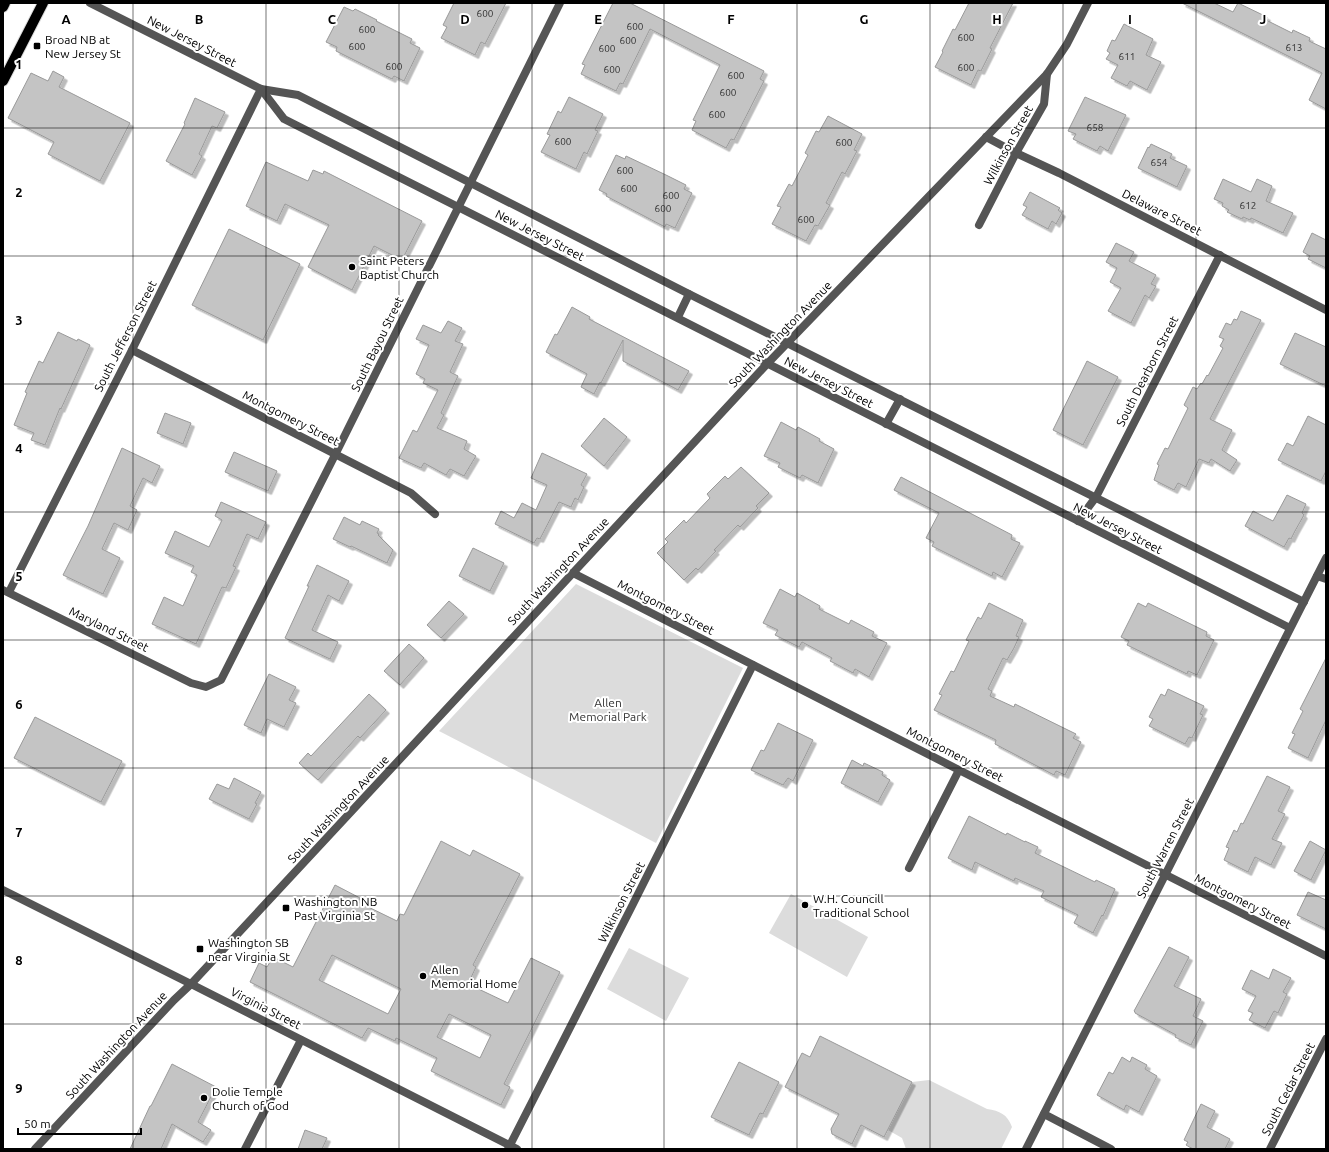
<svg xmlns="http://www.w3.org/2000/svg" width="1329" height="1152" font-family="Ubuntu,sans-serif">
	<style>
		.green { fill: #dcdcdc }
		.building { fill: #c4c4c4; stroke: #999; fill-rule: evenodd; filter: url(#shadow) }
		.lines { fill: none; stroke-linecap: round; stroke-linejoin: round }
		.primary-casing { stroke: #dbdbdb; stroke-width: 12 }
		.minor { stroke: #555; stroke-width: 8 }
		.tertiary { stroke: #555; stroke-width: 8 }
		.primary { stroke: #000; stroke-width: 10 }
		.grid { fill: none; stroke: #000; stroke-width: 1; stroke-opacity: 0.55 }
		.poi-dot { fill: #000; stroke: #fff; stroke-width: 1.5 }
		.labels { text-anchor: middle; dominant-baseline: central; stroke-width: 4; stroke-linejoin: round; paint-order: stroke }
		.number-label { font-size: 10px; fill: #313131 }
		.poi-label { font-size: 12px; fill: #000; stroke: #fff; text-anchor: start }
		.street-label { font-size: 12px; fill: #000; stroke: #fff }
		.park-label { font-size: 12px; fill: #333; stroke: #fff }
		.grid-label { font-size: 13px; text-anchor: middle; font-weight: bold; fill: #000; stroke: #fff; stroke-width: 4; stroke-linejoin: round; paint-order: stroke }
	</style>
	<defs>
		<filter id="shadow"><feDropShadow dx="3.5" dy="3.5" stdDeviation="0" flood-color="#0004"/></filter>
	</defs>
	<rect width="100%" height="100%" fill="#fff"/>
	<g class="green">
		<path d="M576 584 743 668 656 843 439 731Z"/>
		<path d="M791 894 868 937 847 977 769 933Z"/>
		<path d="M629 948 689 978 666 1021 607 989Z"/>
		<path d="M929 1080 987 1109C1000 1111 1007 1114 1012 1127L1001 1149H906L902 1138 888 1130 912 1082Z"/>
	</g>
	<g class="building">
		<path d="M454 3H506L485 44 481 42 475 55 441 38 447 27 443 25Z"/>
		<path d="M613 3H630L764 71 760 79 764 81 734 140 731 139 726 148 692 130 696 121 693 120 720 65 650 29 623 84 620 83 616 91 581 74 585 65 582 64Z"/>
		<path d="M969 3H1013L990 48 992 49 981 71 978 70 971 85 935 67 943 52 942 51 953 29 955 30Z"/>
		<path d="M1182 3H1214L1233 12 1238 3 1267 17 1266 20 1292 33 1293 30 1310 38 1309 41 1326 49V109L1309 100 1322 73Z"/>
		<path d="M344 7 353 11 355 9 377 20 376 21 412 39 410 43 420 48 404 81 394 76 392 79 336 51 337 47 326 42Z"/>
		<path d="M1124 24 1153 39 1146 55 1161 62 1147 90 1130 81 1127 86 1111 78 1118 65 1106 59 1110 53 1107 51 1112 40 1115 41Z"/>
		<path d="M53 71 64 77 59 87 130 123 100 181 48 154 54 142 8 118 31 73 48 81Z"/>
		<path d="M569 97 603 114 595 130 598 131 587 154 584 152 576 169 541 152 550 135 547 134 558 111 561 113Z"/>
		<path d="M1085 97 1126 115 1108 151 1100 146 1097 151 1073 139 1076 134 1068 131Z"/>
		<path d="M195 98 225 112 217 128 212 126 199 154 202 156 192 175 166 161 185 124 184 123Z"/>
		<path d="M828 116 862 134 854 150 857 151 845 174 842 172 826 203 830 205 818 226 815 225 806 241 772 224 781 207 777 206 789 184 792 186 808 155 805 153 816 131 819 132Z"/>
		<path d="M1151 144 1172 154 1170 158 1187 166 1177 187 1138 168 1148 147 1149 148Z"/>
		<path d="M616 155 625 159 626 156 666 175 686 185 684 189 692 193 675 228 666 224 665 227 606 196 607 194 599 190Z"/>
		<path d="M266 162 308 181 313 170 323 174 324 171 422 221 402 260 374 246 352 290 308 267 329 225 285 204 277 221 246 206Z"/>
		<path d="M1223 179 1251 192 1257 179 1272 186 1266 201 1293 213 1283 233 1251 218 1250 220 1243 217 1242 219 1227 212 1229 210 1222 206 1223 203 1214 199Z"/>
		<path d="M1030 192 1060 208 1058 210 1062 213 1056 224 1052 221 1048 229 1022 215 1027 207 1023 205Z"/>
		<path d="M229 229 300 264 263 340 192 305Z"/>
		<path d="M1312 233 1326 240V268L1308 259 1310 256 1303 252Z"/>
		<path d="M1116 243 1134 252 1129 261 1156 275 1151 284 1156 286 1149 298 1145 295 1131 323 1108 311 1121 288 1110 282 1117 268 1106 262Z"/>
		<path d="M572 307 590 317 589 319 689 371 678 390 623 361V340L601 383 600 382 594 394 581 387 587 374 546 352 555 334 557 335Z"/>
		<path d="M1241 311 1261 320 1210 419 1232 430 1222 450 1237 460 1230 471 1211 459 1209 463 1199 459 1186 487 1178 483 1174 490 1154 480 1159 465 1157 464 1165 448 1168 449 1188 408 1184 405 1193 387 1197 389 1201 383 1202 384 1207 375 1208 376 1223 348 1220 346 1224 339 1219 337 1226 323 1231 325 1234 319 1237 320Z"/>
		<path d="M448 321 462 328 455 341 463 344 450 372 458 376 441 413 444 415 437 428 467 441 464 449 476 456 464 476 450 469 446 475 424 463 421 468 399 458 413 430 417 432 438 390 423 383 425 379 416 374 429 345 416 339 423 325 441 333Z"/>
		<path d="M58 332 77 341 78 339 90 345 61 409 60 408 45 445 31 440 34 433 14 425 27 393 25 392 39 361 43 363Z"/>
		<path d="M1295 333 1326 347V386L1280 364Z"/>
		<path d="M1087 361 1118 377 1083 445 1053 430Z"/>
		<path d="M165 413 191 423 183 444 157 433Z"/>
		<path d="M1308 416 1326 425V471L1321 481 1278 460 1287 443 1293 446Z"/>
		<path d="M604 418 627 437 604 466 581 446Z"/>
		<path d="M781 422 796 430 798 427 820 439 819 441 834 449 818 483 802 475 800 478 778 467 780 463 764 456Z"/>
		<path d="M122 448 160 466 152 483 143 478 130 506 137 510 128 530 114 523 102 549 120 558 103 594 63 575 88 526Z"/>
		<path d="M234 452 277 471 268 491 225 472Z"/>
		<path d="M542 453 587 474 581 485 584 487 578 500 575 498 571 507 559 502 540 539 537 538 534 543 495 524 501 511 514 518 522 503 536 510 547 485 531 478Z"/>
		<path d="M741 467 769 493 756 506 758 508 740 527 738 525 714 550 716 551 698 570 696 568 684 580 657 553 668 542 665 539 684 520 686 523 710 498 707 494 725 476 728 479Z"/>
		<path d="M901 477 1012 535 1011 539 1020 543 1002 577 993 572 992 576 932 546 934 542 926 538 939 513 894 490Z"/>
		<path d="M1287 495 1306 504 1302 513 1304 515 1295 531 1291 539 1289 538 1284 547 1245 526 1253 511 1273 521Z"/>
		<path d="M221 502 266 522 258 539 247 534 233 566 236 567 226 588 222 587 196 644 152 624 164 597 183 606 197 575 191 572 194 566 165 553 175 531 209 547 222 520 215 516Z"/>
		<path d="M344 517 360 525 362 521 379 529 377 533 379 534 378 535 393 550 387 563 351 546 350 547 333 539Z"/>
		<path d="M473 548 504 563 490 591 459 576Z"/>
		<path d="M317 565 349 581 339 601 328 595 312 630 338 642 330 659 285 638 309 586H307Z"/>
		<path d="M780 589 795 597 797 593 820 606 819 609 849 624 851 620 874 632 872 636 887 643 869 677 855 669 853 673 836 664 830 661 832 658 802 642 799 647 775 635 778 630 763 623Z"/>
		<path d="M449 601 464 614 441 638 427 625Z"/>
		<path d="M989 603 1023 620 1016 636 1019 637 1014 648 1007 660 1003 658 988 689 992 691 990 696 1014 707 1015 704 1076 734 1073 738 1081 742 1065 775 1056 771 1054 775 995 744 996 740 934 710 942 695 939 694 951 671 954 672 969 641 966 640 978 617 981 619Z"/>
		<path d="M1138 603 1146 607 1148 603 1207 632 1206 636 1214 640 1197 675 1188 671 1187 674 1127 645 1129 641 1121 637Z"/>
		<path d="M409 644 424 658 400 685 384 671Z"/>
		<path d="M1326 658V720L1308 758 1288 748 1295 734 1292 733 1303 711 1300 709Z"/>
		<path d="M269 674 296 687 289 700 296 703 284 727 267 719 261 733 244 725Z"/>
		<path d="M1168 689 1204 706 1200 714 1203 715 1192 738 1189 737 1185 744 1149 726 1153 719 1149 717 1161 694 1165 696Z"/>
		<path d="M369 694 386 710 360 738 358 736 318 780 299 763 308 753 311 756Z"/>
		<path d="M35 717 122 761 101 802 14 758Z"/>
		<path d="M778 723 813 740 793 781 788 778 783 785 751 770 761 750 764 751Z"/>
		<path d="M852 760 863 766 864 763 883 772 882 775 890 780 878 802 841 783Z"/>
		<path d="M1267 776 1290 787 1278 811 1285 814 1272 839 1282 843 1271 865 1255 857 1248 872 1224 860 1229 848 1226 847 1234 830 1237 832 1241 823 1243 824Z"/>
		<path d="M234 778 261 792 255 803 257 804 249 819 209 799 217 784 229 789Z"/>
		<path d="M969 816 1006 835 1007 833 1025 842V841L1038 847 1035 853 1095 882 1096 880 1115 889 1103 916 1102 915 1093 933 1074 923 1078 915 1041 897 1044 891 1015 878 1014 881 975 862 972 870 948 858Z"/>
		<path d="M441 841 470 856 473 850 520 874 473 965 476 967 468 984 508 1003 531 958 560 972 504 1084 510 1087 501 1105 431 1071 437 1058 396 1038 395 1041 368 1028 362 1038 250 982 259 963 267 967 273 957 293 967 335 885 360 898 358 902 397 921 400 914 404 915ZM332 955 401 989 388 1014 319 980ZM449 1014 491 1035 480 1058 437 1037Z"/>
		<path d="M1310 841 1326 850 1311 880 1294 871Z"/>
		<path d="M1308 892 1326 900V929L1297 915Z"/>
		<path d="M1169 947 1189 957 1174 986 1201 999 1193 1016 1203 1021 1191 1045 1175 1037 1176 1035 1135 1013V1012L1134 1011Z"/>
		<path d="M1273 969 1291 978 1283 992 1287 994 1278 1013 1274 1011 1265 1028 1249 1020 1253 1013 1248 1011 1256 996 1242 989 1251 970 1269 979Z"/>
		<path d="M820 1036 912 1082 884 1137 861 1125 852 1144 832 1134 831 1129 839 1114 785 1087 802 1053 810 1057Z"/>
		<path d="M1122 1057 1130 1062 1132 1057 1147 1065 1145 1069 1157 1076 1139 1112 1126 1105 1124 1110 1097 1095 1109 1072 1113 1074Z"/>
		<path d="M739 1062 779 1082 763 1114 760 1113 749 1135 711 1117Z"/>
		<path d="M172 1064 216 1087 198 1122 211 1130 203 1142 172 1124 161 1149H130L150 1106H151Z"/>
		<path d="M1201 1104 1215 1111 1207 1127 1230 1139 1225 1149H1193L1186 1145 1188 1142 1184 1140Z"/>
		<path d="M305 1130 327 1138 322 1149H298Z"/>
	</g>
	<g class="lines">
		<defs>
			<g id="primary">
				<path d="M3 7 5 3"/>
				<path d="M3 81 43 3"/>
			</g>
		</defs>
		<use href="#primary" class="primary-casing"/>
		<g class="minor">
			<path d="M90 3 261 89 298 95 689 294 1304 602"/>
			<path d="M261 89 284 119 1290 628"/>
			<path d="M986 137 1016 153 1059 173 1326 310"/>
			<path d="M979 225 1016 153 1044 104 1047 74"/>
			<path d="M678 317 689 294"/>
			<path d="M132 350 411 493 435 514"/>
			<path d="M886 424 900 399"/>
			<path d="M1078 521 1096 497 1220 255"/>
			<path d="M573 573 959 770 1326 956"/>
			<path d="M1317 576 1326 579"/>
			<path d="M3 590 191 683 206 687 221 680 335 455 560 3"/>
			<path d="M9 592 132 350 261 89"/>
			<path d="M909 868 959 770"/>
			<path d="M1044 1114 1111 1149"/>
			<path d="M35 1149 174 1000 191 984 767 364 1047 74 1067 44 1088 3"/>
			<path d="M245 1149 301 1040"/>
			<path d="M508 1149 631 908 753 665"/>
			<path d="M1026 1149 1326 558"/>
			<path d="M1270 1149 1326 1039"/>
		</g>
		<path class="tertiary" d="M3 890 191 984 517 1149"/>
		<use href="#primary" class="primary"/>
	</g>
	<path class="grid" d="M133 3V1149M266 3V1149M399 3V1149M532 3V1149M664 3V1149M797 3V1149M930 3V1149M1063 3V1149M1196 3V1149M3 128H1326M3 256H1326M3 384H1326M3 512H1326M3 640H1326M3 768H1326M3 896H1326M3 1024H1326"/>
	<g class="poi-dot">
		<rect x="33" y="42" width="8" height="8" rx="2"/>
		<circle cx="352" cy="267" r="4"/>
		<circle cx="805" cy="905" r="4"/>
		<rect x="282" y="904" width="8" height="8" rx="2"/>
		<rect x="196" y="945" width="8" height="8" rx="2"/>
		<circle cx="423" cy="976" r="4"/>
		<circle cx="204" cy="1098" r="4"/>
	</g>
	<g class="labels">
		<g class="number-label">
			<text x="485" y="13">600</text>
			<text x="635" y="26">600</text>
			<text x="367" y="29">600</text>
			<text x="966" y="37">600</text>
			<text x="628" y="40">600</text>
			<text x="357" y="46">600</text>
			<text x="1294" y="47">613</text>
			<text x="607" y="48">600</text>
			<text x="1127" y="56">611</text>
			<text x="394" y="66">600</text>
			<text x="966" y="67">600</text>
			<text x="612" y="69">600</text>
			<text x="736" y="75">600</text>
			<text x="728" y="92">600</text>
			<text x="717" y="114">600</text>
			<text x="1095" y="127">658</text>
			<text x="563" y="141">600</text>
			<text x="844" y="142">600</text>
			<text x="1159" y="162">654</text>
			<text x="625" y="170">600</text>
			<text x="629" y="188">600</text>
			<text x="671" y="195">600</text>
			<text x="1248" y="205">612</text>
			<text x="663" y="208">600</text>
			<text x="806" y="219">600</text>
		</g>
		<g class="poi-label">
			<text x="45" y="39">Broad NB at<tspan x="45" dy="14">New Jersey St</tspan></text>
			<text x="360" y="260">Saint Peters<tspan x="360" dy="14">Baptist Church</tspan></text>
			<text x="813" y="898">W.H. Councill<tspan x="813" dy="14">Traditional School</tspan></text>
			<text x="294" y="901">Washington NB<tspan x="294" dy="14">Past Virginia St</tspan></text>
			<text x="208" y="942">Washington SB<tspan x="208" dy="14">near Virginia St</tspan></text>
			<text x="431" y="969">Allen<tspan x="431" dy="14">Memorial Home</tspan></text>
			<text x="212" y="1091">Dolie Temple<tspan x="212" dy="14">Church of God</tspan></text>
		</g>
		<g class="street-label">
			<text transform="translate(192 41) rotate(27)">New Jersey Street</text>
			<text transform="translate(1008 145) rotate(-61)">Wilkinson Street</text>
			<text transform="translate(1162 212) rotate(27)">Delaware Street</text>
			<text transform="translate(540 235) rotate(27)">New Jersey Street</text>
			<text transform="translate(780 334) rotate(-46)">South Washington Avenue</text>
			<text transform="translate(125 336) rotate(-63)">South Jefferson Street</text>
			<text transform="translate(377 344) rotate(-64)">South Bayou Street</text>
			<text transform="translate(1147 371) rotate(-63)">South Dearborn Street</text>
			<text transform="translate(829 382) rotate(27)">New Jersey Street</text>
			<text transform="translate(291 418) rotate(27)">Montgomery Street</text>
			<text transform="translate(1118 528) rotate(27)">New Jersey Street</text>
			<text transform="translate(558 571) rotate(-47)">South Washington Avenue</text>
			<text transform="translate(666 607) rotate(27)">Montgomery Street</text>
			<text transform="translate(109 629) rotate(26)">Maryland Street</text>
			<text transform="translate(955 754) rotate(27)">Montgomery Street</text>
			<text transform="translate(338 809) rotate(-47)">South Washington Avenue</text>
			<text transform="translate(1165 848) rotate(-63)">South Warren Street</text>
			<text transform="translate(1243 901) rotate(27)">Montgomery Street</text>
			<text transform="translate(621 902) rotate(-63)">Wilkinson Street</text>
			<text transform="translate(266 1008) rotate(27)">Virginia Street</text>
			<text transform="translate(116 1045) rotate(-47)">South Washington Avenue</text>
			<text transform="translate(1288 1089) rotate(-63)">South Cedar Street</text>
		</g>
		<g class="park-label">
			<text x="608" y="702">Allen<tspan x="608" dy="14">Memorial Park</tspan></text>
		</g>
	</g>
	<g class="grid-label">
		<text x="66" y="24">A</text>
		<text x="199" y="24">B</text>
		<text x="332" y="24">C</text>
		<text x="465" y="24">D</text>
		<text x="598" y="24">E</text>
		<text x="731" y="24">F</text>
		<text x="864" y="24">G</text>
		<text x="997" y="24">H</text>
		<text x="1130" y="24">I</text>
		<text x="1263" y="24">J</text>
		<text x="19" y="69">1</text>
		<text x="19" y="197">2</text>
		<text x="19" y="325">3</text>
		<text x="19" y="453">4</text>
		<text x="19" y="581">5</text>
		<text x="19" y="709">6</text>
		<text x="19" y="837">7</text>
		<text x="19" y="965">8</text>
		<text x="19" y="1093">9</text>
	</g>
	<rect width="1329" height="1152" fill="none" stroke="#000000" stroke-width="8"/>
	<path d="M18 1128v6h123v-6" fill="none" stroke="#000000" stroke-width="2"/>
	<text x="24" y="1128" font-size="12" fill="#000000" stroke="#ffffff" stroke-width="3" paint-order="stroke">50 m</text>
</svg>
